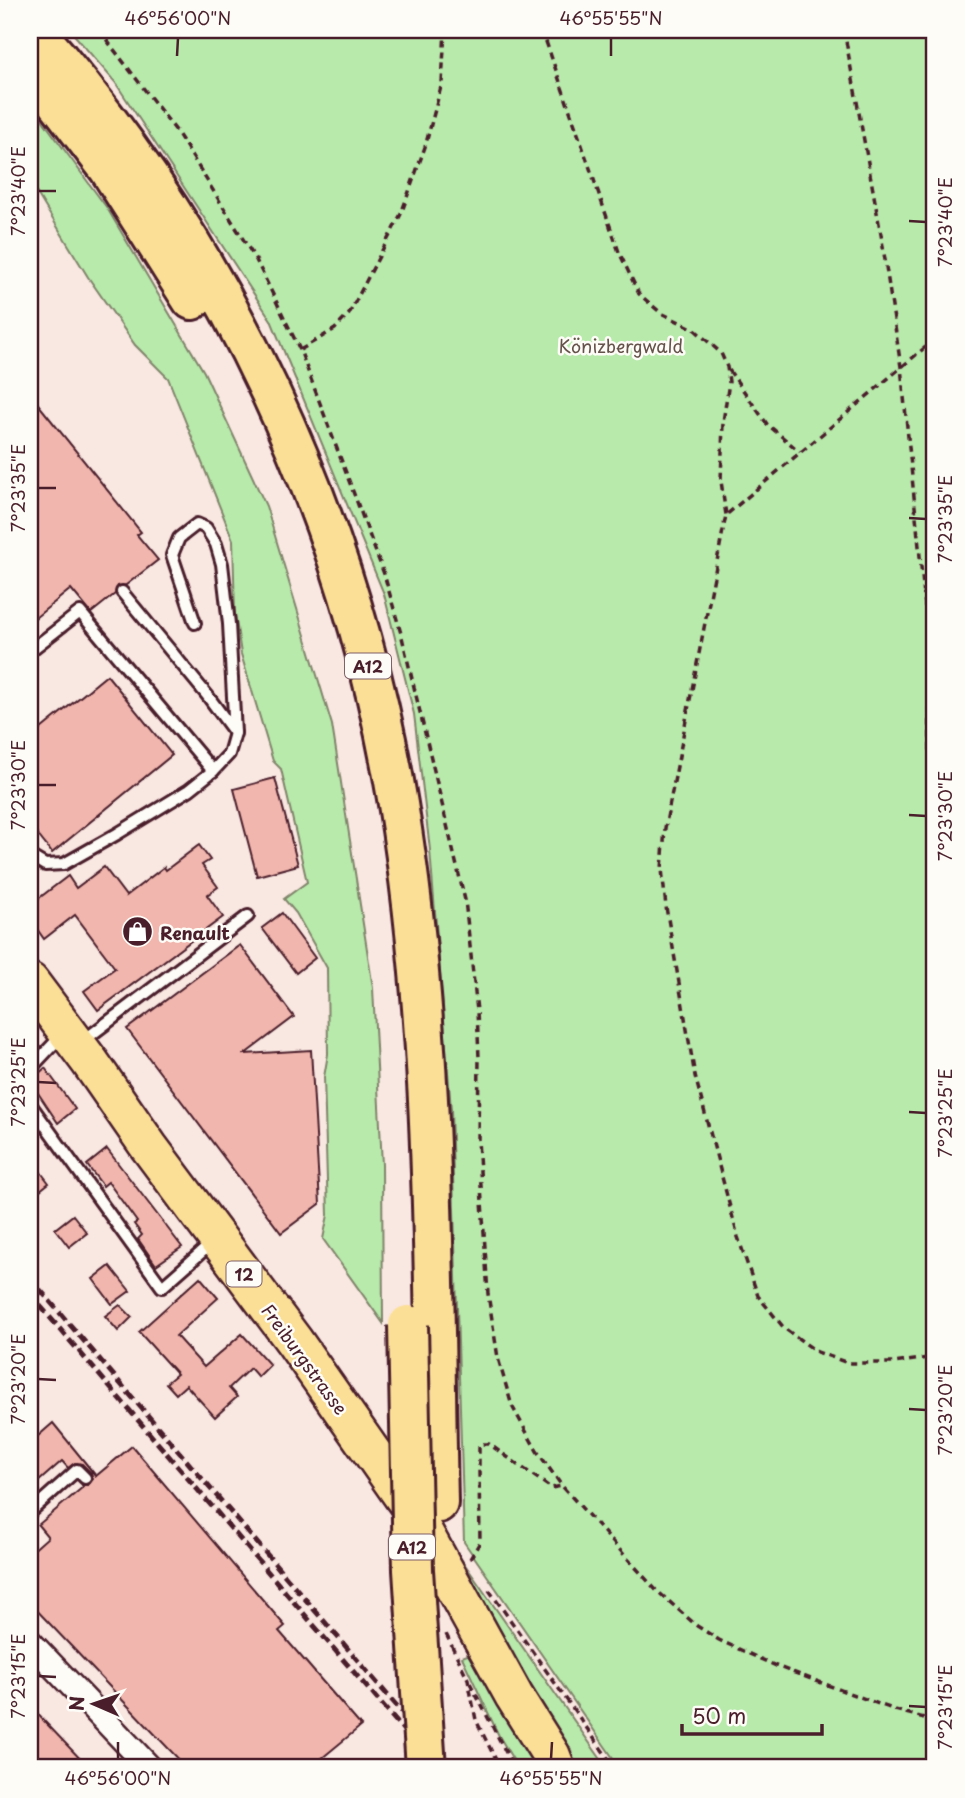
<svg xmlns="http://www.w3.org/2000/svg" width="965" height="1798" font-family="'Playpen Sans',sans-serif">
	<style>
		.green { fill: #b7eaab; stroke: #80846b; stroke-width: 2 }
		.building { fill: #f1b6ad; stroke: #4a1f2b; stroke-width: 2 }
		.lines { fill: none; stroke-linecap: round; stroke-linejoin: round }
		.service-casing { stroke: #4a1f2b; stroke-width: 16 }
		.minor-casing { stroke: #4a1f2b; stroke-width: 28 }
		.primary-casing { stroke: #4a1f2b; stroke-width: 42 }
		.motorway-casing { stroke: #4a1f2b; stroke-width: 44 }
		.path { stroke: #4a1f2b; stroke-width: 3.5; stroke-dasharray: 7 5; stroke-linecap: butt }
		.service { stroke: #fdfcf7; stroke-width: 10 }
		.minor { stroke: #fdfcf7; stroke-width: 23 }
		.primary { stroke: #fbdf96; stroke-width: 37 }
		.motorway { stroke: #fbdf96; stroke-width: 38 }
		.rail { stroke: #4a1f2b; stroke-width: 5; stroke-dasharray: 10 5; stroke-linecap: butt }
		.motorway-bridge-casing { stroke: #4a1f2b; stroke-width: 44; stroke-linecap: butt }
		.motorway-bridge { stroke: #fbdf96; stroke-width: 38 }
		.ticks { fill: none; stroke: #4a1f2b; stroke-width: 2.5 }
		.labels { text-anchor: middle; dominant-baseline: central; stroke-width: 5; stroke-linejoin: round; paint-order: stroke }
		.shield { fill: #fdfcf7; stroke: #806168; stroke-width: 2 }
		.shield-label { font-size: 16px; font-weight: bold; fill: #4a1f2b }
		.park-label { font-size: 18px; fill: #65524b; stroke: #fdfcf7 }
		.poi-label { font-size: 18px; font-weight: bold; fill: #4a1f2b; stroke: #fdfcf7; text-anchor: start }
		.street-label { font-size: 18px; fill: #4a1f2b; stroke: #fdfcf7 }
		.neatline { fill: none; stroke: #4a1f2b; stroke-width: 2.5 }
		.ticks-label { font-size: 18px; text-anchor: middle; fill: #4a1f2b }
	</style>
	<rect width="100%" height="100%" fill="#f9e7e1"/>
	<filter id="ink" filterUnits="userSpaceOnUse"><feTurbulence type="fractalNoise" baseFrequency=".0143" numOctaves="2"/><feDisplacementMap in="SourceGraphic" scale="14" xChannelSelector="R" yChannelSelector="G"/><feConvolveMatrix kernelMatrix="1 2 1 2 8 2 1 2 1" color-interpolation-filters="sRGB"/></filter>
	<g filter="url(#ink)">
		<g class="green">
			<path d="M70 30H935V1768H620L464 1542 451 1109 430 850 414 714 384 594 271 320 115 82Z"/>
			<path d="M30 103 107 208 204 372 266 506 332 725 373 988 382 1165 383 1323 323 1239 328 1215 324 1077 328 1054 327 968 296 913 284 899 307 882 281 769 273 761 241 654 235 614 233 540 168 378 135 345 88 277 30 182Z"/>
			<path d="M459 1556 607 1768H577L561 1747 456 1559Z"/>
			<path d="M475 1652 543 1768H518L499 1736 462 1657Z"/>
		</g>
		<g class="building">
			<path d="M30 394 141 532 137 535 158 560 126 585 118 586 115 594 91 613 71 589 30 622Z"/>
			<path d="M107 675 172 755 52 853 30 825V738Z"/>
			<path d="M275 778 298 865 257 876 234 789Z"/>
			<path d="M199 845 210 860 202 865 218 887 207 895 223 917 98 1010 84 991 115 968 75 915 44 939 30 919V905L68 876 76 888 104 867 126 896 164 867 166 870Z"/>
			<path d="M282 913 315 958 296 973 262 928Z"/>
			<path d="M240 945 294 1017 245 1054 311 1050 320 1204 281 1233 127 1029Z"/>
			<path d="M45 1068 75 1109 58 1123 30 1081Z"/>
			<path d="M107 1149 182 1247 156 1265 138 1239 142 1235 134 1224 137 1222 108 1182 103 1186 87 1165Z"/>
			<path d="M30 1158 49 1183 30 1198Z"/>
			<path d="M73 1215 87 1233 69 1247 55 1229Z"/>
			<path d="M110 1266 130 1291 112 1304 93 1279Z"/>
			<path d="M200 1277 218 1298 176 1336 204 1367 242 1334 270 1365 258 1377 250 1368 229 1388 237 1397 215 1417 186 1385 176 1394 166 1383 177 1374 139 1332Z"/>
			<path d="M120 1305 132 1317 118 1331 105 1316Z"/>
			<path d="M53 1423 96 1476 132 1446 285 1626 279 1631 361 1726 310 1768H187L30 1603V1553L48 1537 38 1525 83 1487 82 1485H88L93 1479 91 1473 82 1464 75 1463 68 1468 62 1461 30 1489V1443Z"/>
			<path d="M30 1706 46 1723 89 1768H30Z"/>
		</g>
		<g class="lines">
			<defs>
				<g id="service">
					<path d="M122 592 207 695 235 733"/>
					<path d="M195 623 172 555 179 538 197 524 206 528 216 544 222 564 229 624 235 733 229 754 213 771"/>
					<path d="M30 651 80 612 213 771 189 790 117 834 64 864 45 865 30 856"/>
					<path d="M83 1041 248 916"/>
					<path d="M30 1069 62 1035"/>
					<path d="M30 1104 162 1287 212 1243"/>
					<path d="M30 1512 77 1470 85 1478"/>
				</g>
				<path id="minor" d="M30 1642 150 1768"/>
				<path id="primary" d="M30 982 90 1062 149 1147 294 1341 408 1504 514 1696 551 1755 556 1768"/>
				<g id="motorway">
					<path d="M34 30C225 246 351 520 398 804 436 1035 433 1270 438 1503"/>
					<path d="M30 66 109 169 192 300"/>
				</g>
			</defs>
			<use href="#service" class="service-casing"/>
			<use href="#minor" class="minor-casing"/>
			<use href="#primary" class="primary-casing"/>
			<use href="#motorway" class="motorway-casing"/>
			<g class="path">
				<path d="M99 30 177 132 256 260 300 350 384 574 402 637 465 900 477 1011 479 1058 478 1140 488 1294 498 1358 512 1406 537 1451 562 1486 656 1590 697 1626 719 1640 776 1666 895 1710 935 1721"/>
				<path d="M542 30 619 252 639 294 661 313 694 329 721 353 727 367 729 382 723 422 721 481 726 515"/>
				<path d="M844 30 882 240 901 367 929 646 932 961 935 994"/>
				<path d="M935 339 726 515 665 828 662 869 666 907 695 1076 738 1237 758 1296 784 1328 817 1352 848 1363H893L935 1357"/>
				<path d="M300 350 335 329 349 314 401 214 425 147 442 83 445 30"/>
				<path d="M729 370 767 424 800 452"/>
				<path d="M470 1559 480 1542 479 1470V1447L481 1444H489L551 1488 562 1486"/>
				<path d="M489 1590 615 1768"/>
				<path d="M446 1634 468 1679 476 1720 500 1768"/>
				<path d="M470 1683 514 1768"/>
			</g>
			<use href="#service" class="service"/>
			<use href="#minor" class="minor"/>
			<use href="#primary" class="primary"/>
			<use href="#motorway" class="motorway"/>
			<g class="rail">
				<path d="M30 1278 450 1768"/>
				<path d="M30 1294 436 1768"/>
			</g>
			<defs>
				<path id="motorway-bridge" d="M408 1325 413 1570 426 1768"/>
			</defs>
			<use href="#motorway-bridge" class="motorway-bridge-casing"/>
			<use href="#motorway-bridge" class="motorway-bridge"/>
		</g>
	</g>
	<path class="ticks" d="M177 56 178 38M611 56V38M38 191H56M909 221 926 222M38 488H56M909 518 926 519M38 785H56M909 815 926 816M38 1082 56 1083M909 1112 926 1113M38 1379 56 1380M909 1409 926 1410M38 1676 56 1677M909 1706 926 1707M118 1759V1742M551 1759 552 1742"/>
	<defs>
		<symbol id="shop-disc" viewBox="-11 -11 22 22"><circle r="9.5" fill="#4a1f2b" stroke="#fdfcf7"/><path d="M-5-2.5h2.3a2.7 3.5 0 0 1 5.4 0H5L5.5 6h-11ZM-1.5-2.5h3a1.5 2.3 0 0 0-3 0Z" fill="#fff"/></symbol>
	</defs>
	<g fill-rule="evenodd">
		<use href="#shop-disc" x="120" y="914" width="35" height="35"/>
	</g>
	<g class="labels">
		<g class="shield">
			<rect x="345" y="653.5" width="46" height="25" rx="5"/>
			<rect x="226.5" y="1261.5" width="35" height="25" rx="5"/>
			<rect x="389" y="1534.5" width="46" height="25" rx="5"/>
		</g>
		<g class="shield-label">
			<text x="368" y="666">A12</text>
			<text x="244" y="1274">12</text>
			<text x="412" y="1547">A12</text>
		</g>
		<g class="park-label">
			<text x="621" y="345">Könizbergwald</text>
		</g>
		<g class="poi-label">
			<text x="160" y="932">Renault</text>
		</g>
		<g class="street-label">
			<text transform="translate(305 1359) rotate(54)">Freiburgstrasse</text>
		</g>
	</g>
	<rect width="965" height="1798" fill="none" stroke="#fdfcf7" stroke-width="77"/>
	<g transform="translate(94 1704) rotate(272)" stroke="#fdfcf7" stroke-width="5" paint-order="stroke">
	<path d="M0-5L12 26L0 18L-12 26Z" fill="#4a1f2b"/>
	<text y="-10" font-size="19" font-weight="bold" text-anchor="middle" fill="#4a1f2b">N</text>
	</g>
	<path d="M682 1724v10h140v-10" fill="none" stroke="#4a1f2b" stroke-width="3.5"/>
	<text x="692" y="1724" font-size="21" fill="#4a1f2b" stroke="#fdfcf7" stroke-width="5" paint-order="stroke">50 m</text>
	<rect x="38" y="38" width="888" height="1721" class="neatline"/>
	<g class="ticks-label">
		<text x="178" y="25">46°56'00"N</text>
		<text x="611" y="25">46°55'55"N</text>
		<text transform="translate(19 191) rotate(-90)" y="6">7°23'40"E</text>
		<text transform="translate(946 222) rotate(-90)" y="6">7°23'40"E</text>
		<text transform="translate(19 488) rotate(-90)" y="6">7°23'35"E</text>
		<text transform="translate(946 519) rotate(-90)" y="6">7°23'35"E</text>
		<text transform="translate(19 785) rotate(-90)" y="6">7°23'30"E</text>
		<text transform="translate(946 816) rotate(-90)" y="6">7°23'30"E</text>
		<text transform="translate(19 1082) rotate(-90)" y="6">7°23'25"E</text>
		<text transform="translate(946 1113) rotate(-90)" y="6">7°23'25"E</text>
		<text transform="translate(19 1379) rotate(-90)" y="6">7°23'20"E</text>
		<text transform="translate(946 1410) rotate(-90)" y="6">7°23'20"E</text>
		<text transform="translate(19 1676) rotate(-90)" y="6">7°23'15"E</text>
		<text transform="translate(946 1707) rotate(-90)" y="6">7°23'15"E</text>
		<text x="118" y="1785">46°56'00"N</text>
		<text x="551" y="1785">46°55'55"N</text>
	</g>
</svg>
